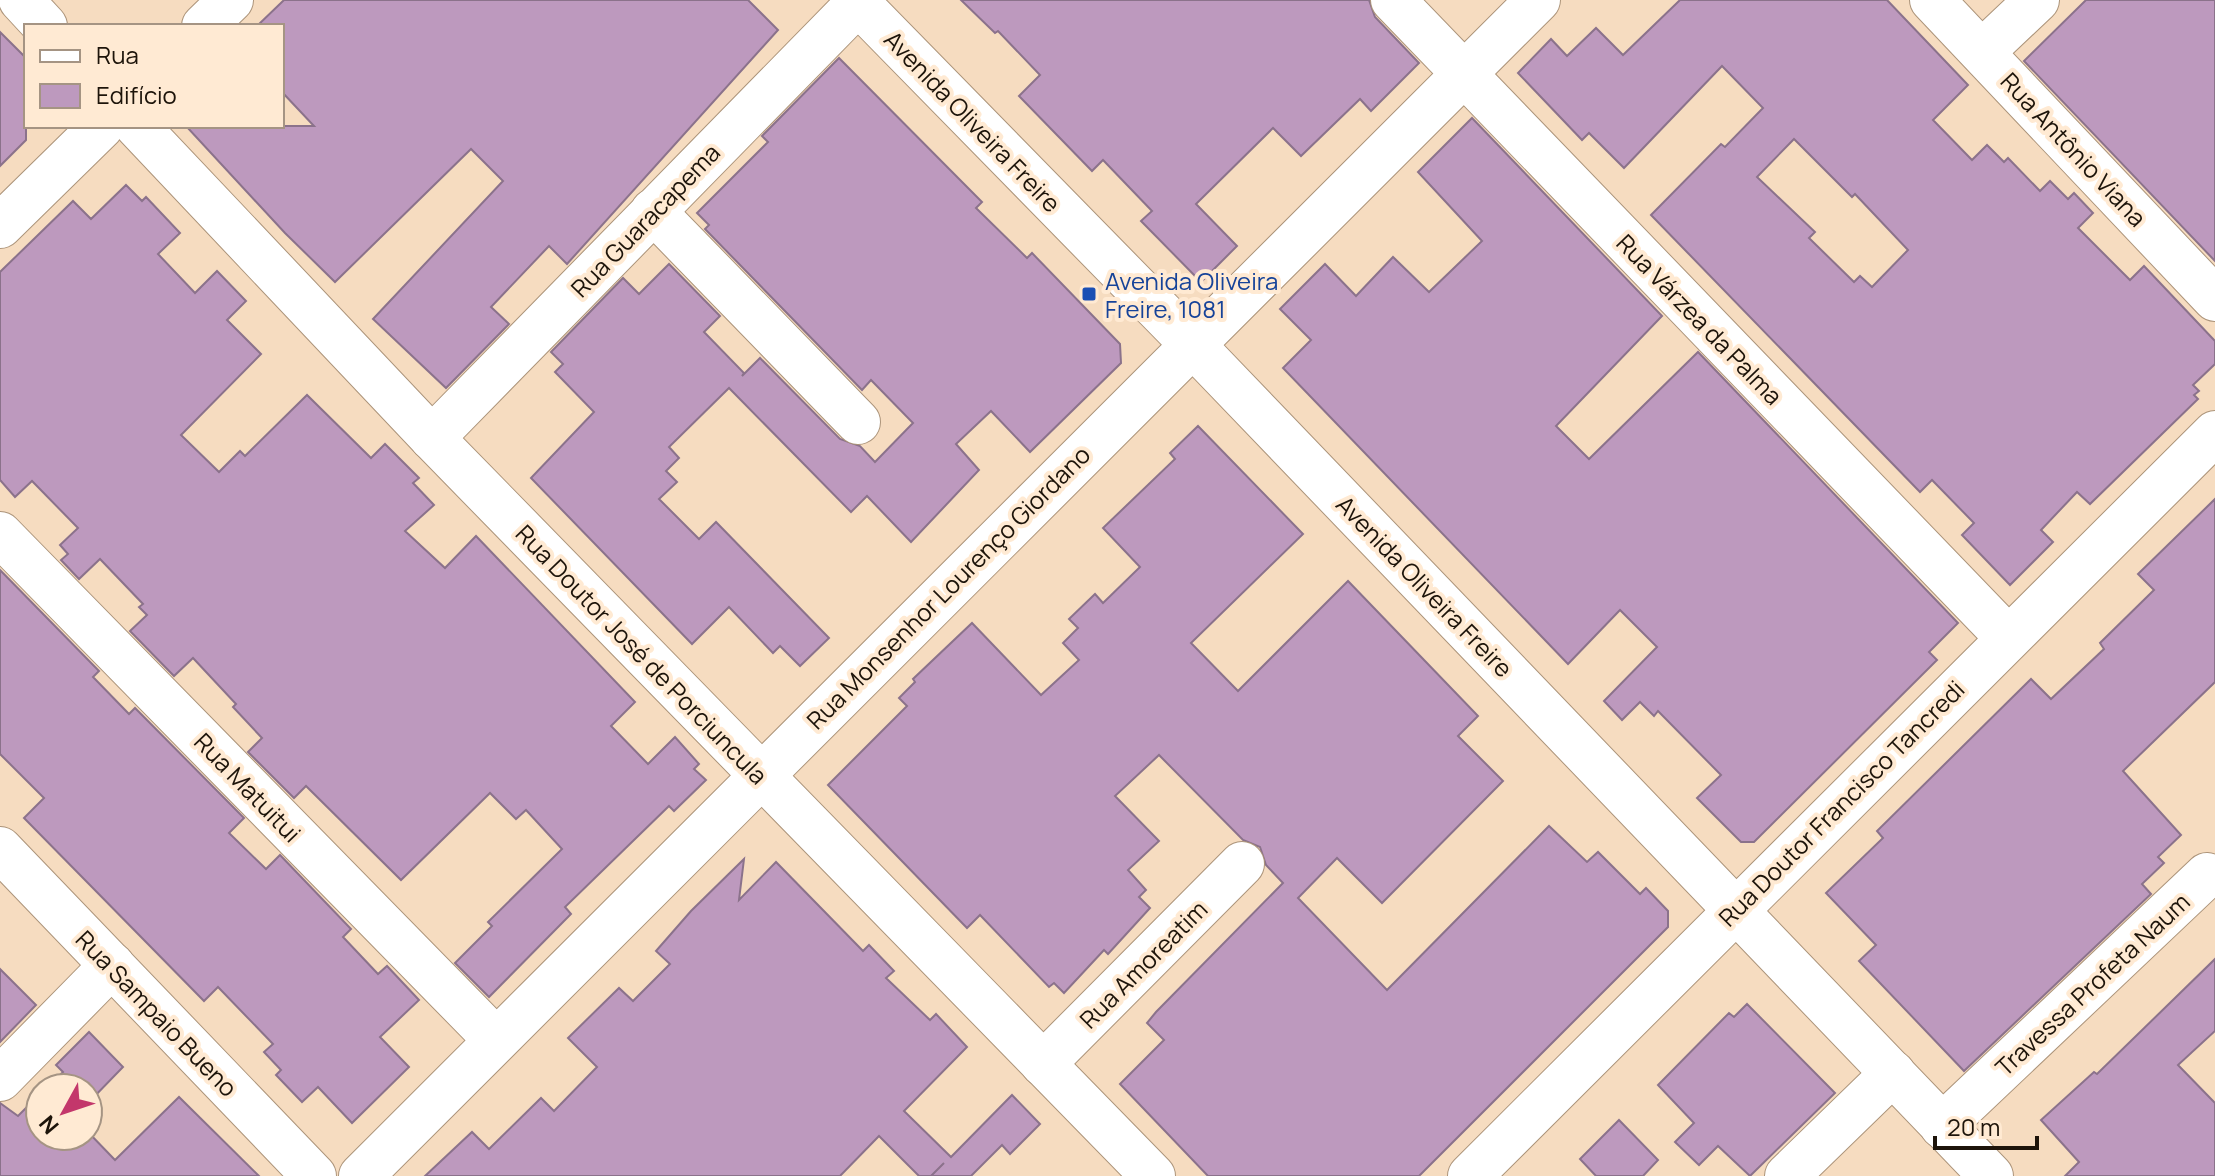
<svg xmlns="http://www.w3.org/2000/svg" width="2215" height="1176" font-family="Manrope,sans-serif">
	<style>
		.building { fill: #bd99be; stroke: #8b728b; stroke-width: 2; fill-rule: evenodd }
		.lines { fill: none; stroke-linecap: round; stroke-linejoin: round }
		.minor-casing { stroke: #ac947a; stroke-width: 46 }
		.minor { stroke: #fff; stroke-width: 44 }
		.transit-dot { fill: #1a4fb4; stroke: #ffead3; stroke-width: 3 }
		.labels { text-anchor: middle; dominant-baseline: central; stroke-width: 8; stroke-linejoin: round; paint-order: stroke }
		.street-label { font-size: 24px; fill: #1d140a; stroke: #ffead3 }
		.transit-label { font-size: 24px; fill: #164399; stroke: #ffead3; text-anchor: start }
	</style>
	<rect width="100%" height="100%" fill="#f6dcc0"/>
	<g class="building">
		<path d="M284 0H748L778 30 567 264 549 246 491 307 509 324 446 388 373 319 503 181 471 149 335 282 285 233 186 126H314L282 92V26H257Z"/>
		<path d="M961 0H1369L1375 17 1419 63 1371 111 1360 99 1301 156 1273 128 1196 204 1237 246 1201 282 1141 221 1152 211 1103 160 1092 171 1019 96 1040 75 998 31 995 33Z"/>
		<path d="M1680 0H1887L1968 85 1933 120 1972 160 1987 145 2004 162 2008 158 2040 191 2050 181 2068 199 2074 193 2093 213 2078 228 2130 280 2144 266 2215 341V364L2193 385 2199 391 2194 395 2198 399 2090 504 2077 492 2041 530 2053 542 2010 585 1962 535 1974 523 1932 480 1920 492 1651 215 1721 144 1725 147 1763 108 1722 66 1624 168 1589 133 1582 140 1518 73 1551 39 1567 56 1596 28 1623 55ZM1794 139 1852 197 1855 194 1908 250 1872 287 1860 276 1854 282 1809 238 1815 232 1757 177Z"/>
		<path d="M2086 0H2215V261L2024 61Z"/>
		<path d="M0 32 26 58V140L0 166Z"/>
		<path d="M839 58 982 202 976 208 1027 258 1032 253 1120 344 1121 363 1030 452 991 411 956 444 979 470 911 542 867 496 851 512 729 388 669 447 679 458 666 471 677 482 659 499 699 539 716 522 829 638 800 666 780 646 773 653 729 607 692 644 531 478 594 412 555 372 563 364 551 352 623 278 639 294 669 264 720 316 704 332 744 373 742 376 760 358 840 439 860 446 875 462 913 423 871 380 862 390 705 229 709 225 697 213 768 142 762 136Z"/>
		<path d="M1472 118 1662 316 1556 426 1589 459 1698 352 1958 623 1929 652 1937 660 1754 842H1741L1697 798 1721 775 1658 711 1654 716 1640 702 1622 720 1604 701 1657 647 1620 610 1568 664 1283 368 1311 340 1280 309 1325 264 1356 296 1393 257 1429 292 1482 241 1418 172Z"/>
		<path d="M126 185 142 201 146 197 180 233 158 254 195 293 217 271 246 301 227 320 261 354 181 435 219 472 240 451 245 456 307 395 371 458 385 444 419 478 413 483 434 505 405 531 445 568 476 536 635 702 611 726 648 764 675 737 699 764 694 769 706 780 674 811 669 806 565 907 571 914 489 997 455 963 492 926 488 922 562 849 526 810 516 819 490 793 401 880 306 786 294 798 248 752 262 738 233 707 236 704 193 658 174 676 130 631 147 615 139 607 143 604 100 559 79 579 61 560 68 554 60 545 78 528 32 481 15 497 0 480V272L73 201 91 219Z"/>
		<path d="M1198 426 1303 534 1191 643 1238 691 1348 581 1478 716 1458 736 1503 781 1382 903 1337 858 1298 898 1387 990 1549 826 1587 862 1598 852 1640 894 1646 888 1668 911V927L1419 1176H1208L1120 1084 1164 1040 1147 1023 1156 1012 1283 883 1266 865 1260 847 1243 840 1159 755 1115 796 1159 841 1128 870 1146 890 1139 897 1150 908 1108 954 1104 950 1064 993 1054 983 1049 987 980 915 967 928 828 785 907 706 899 698 915 682 913 679 972 623 1041 695 1079 660 1063 643 1078 628 1069 619 1095 594 1103 603 1140 567 1103 528 1175 459 1170 453Z"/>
		<path d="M2215 499V682L2123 771 2181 835 2158 857 2164 863 2142 884 2151 894 1964 1071 1859 961 1876 945 1826 893 1883 838 1877 831 2031 679 2051 699 2104 649 2100 643 2154 590 2138 574Z"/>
		<path d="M0 570 99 671 93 677 129 714 135 708 244 818 229 833 266 869 280 855 351 929 343 937 378 974 387 966 419 1000 380 1037 409 1067 352 1123 318 1087 302 1102 276 1075 281 1070 264 1052 273 1044 218 987 204 1001 24 818 44 798 0 754Z"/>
		<path d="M744 859 739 900 776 862 863 951 869 945 894 971 886 978 930 1020 936 1014 967 1047 904 1111 951 1157 1012 1095 1040 1124 1010 1154 1002 1145 971 1176H931L944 1163 931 1176H919L879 1136 840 1176H425L472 1132 489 1149 541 1098 554 1111 597 1067 568 1038 619 988 633 1001 670 964 656 951 691 911Z"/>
		<path d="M2215 959V1031L2178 1065 2215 1103V1176H2065L2079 1162 2041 1120 2094 1072 2097 1074Z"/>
		<path d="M0 969 36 1005 0 1042Z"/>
		<path d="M1747 1004 1835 1093 1750 1176 1718 1146 1699 1165 1675 1142 1694 1123 1658 1085 1729 1013 1734 1017Z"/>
		<path d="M89 1032 123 1067 88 1103V1088H47L63 1072 56 1065Z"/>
		<path d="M40 1094V1136H88V1132L115 1160 179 1097 259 1176H0V1103L18 1116Z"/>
		<path d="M1619 1120 1658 1160 1643 1176H1596L1580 1159Z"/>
	</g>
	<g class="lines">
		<defs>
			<g id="minor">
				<path d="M21 0 45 26"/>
				<path d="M855 0 1192 344 1991 1176"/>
				<path d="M1393 0 2008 638"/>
				<path d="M1932 0 2215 299"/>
				<path d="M204 26 231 0"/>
				<path d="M1982 52 2037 0"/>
				<path d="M137 126 432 438 1153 1176"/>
				<path d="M653 211 858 422"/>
				<path d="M0 226 102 126"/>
				<path d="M432 438 858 3"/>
				<path d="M0 534 496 1040"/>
				<path d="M0 849 314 1176"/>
				<path d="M1043 1064 1242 864"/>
				<path d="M0 1079 112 965"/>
				<path d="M1942 1126 2207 875"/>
				<path d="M361 1176 1538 0"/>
				<path d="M1470 1176 2215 433"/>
				<path d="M1787 1176 1893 1073"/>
			</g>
		</defs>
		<use href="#minor" class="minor-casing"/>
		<use href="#minor" class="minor"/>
	</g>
	<rect class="transit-dot" x="1081" y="286" width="16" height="16" rx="4"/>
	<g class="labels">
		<g class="street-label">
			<text transform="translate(973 121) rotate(46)">Avenida Oliveira Freire</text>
			<text transform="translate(2074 149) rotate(47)">Rua Antônio Viana</text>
			<text transform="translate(645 220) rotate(-46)">Rua Guaracapema</text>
			<text transform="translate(1700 319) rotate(46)">Rua Várzea da Palma</text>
			<text transform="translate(1425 586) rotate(46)">Avenida Oliveira Freire</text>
			<text transform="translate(948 587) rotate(-45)">Rua Monsenhor Lourenço Giordano</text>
			<text transform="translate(642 654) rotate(46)">Rua Doutor José de Porciuncula</text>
			<text transform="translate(248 787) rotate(46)">Rua Matuitui</text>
			<text transform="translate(1841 803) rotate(-45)">Rua Doutor Francisco Tancredi</text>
			<text transform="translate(1143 964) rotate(-45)">Rua Amoreatim</text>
			<text transform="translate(2092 984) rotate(-43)">Travessa Profeta Naum</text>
			<text transform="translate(157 1013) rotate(46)">Rua Sampaio Bueno</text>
		</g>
		<g class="transit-label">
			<text x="1105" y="280">Avenida Oliveira<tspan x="1105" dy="28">Freire, 1081</tspan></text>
		</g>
	</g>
	<rect x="24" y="24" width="260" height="104" fill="#ffead3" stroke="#a59483" stroke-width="2"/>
	<rect x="40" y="50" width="40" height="12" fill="#ffffff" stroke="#a59483" stroke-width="2"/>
	<text x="96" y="64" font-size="24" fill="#1d140a">Rua</text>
	<rect x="40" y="84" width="40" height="24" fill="#bd99be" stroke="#a59483" stroke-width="2"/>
	<text x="96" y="104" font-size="24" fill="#1d140a">Edifício</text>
	<g transform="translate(64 1112) rotate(230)"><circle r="38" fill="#ffead3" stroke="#a59483" stroke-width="2"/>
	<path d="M0-6L14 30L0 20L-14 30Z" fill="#c3376b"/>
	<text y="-12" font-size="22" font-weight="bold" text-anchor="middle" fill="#1d140a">N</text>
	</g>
	<path d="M1935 1136v12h102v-12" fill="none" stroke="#1d140a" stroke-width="4"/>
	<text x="1947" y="1136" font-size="24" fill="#1d140a" stroke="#ffead3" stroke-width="6" paint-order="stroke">20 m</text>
</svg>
